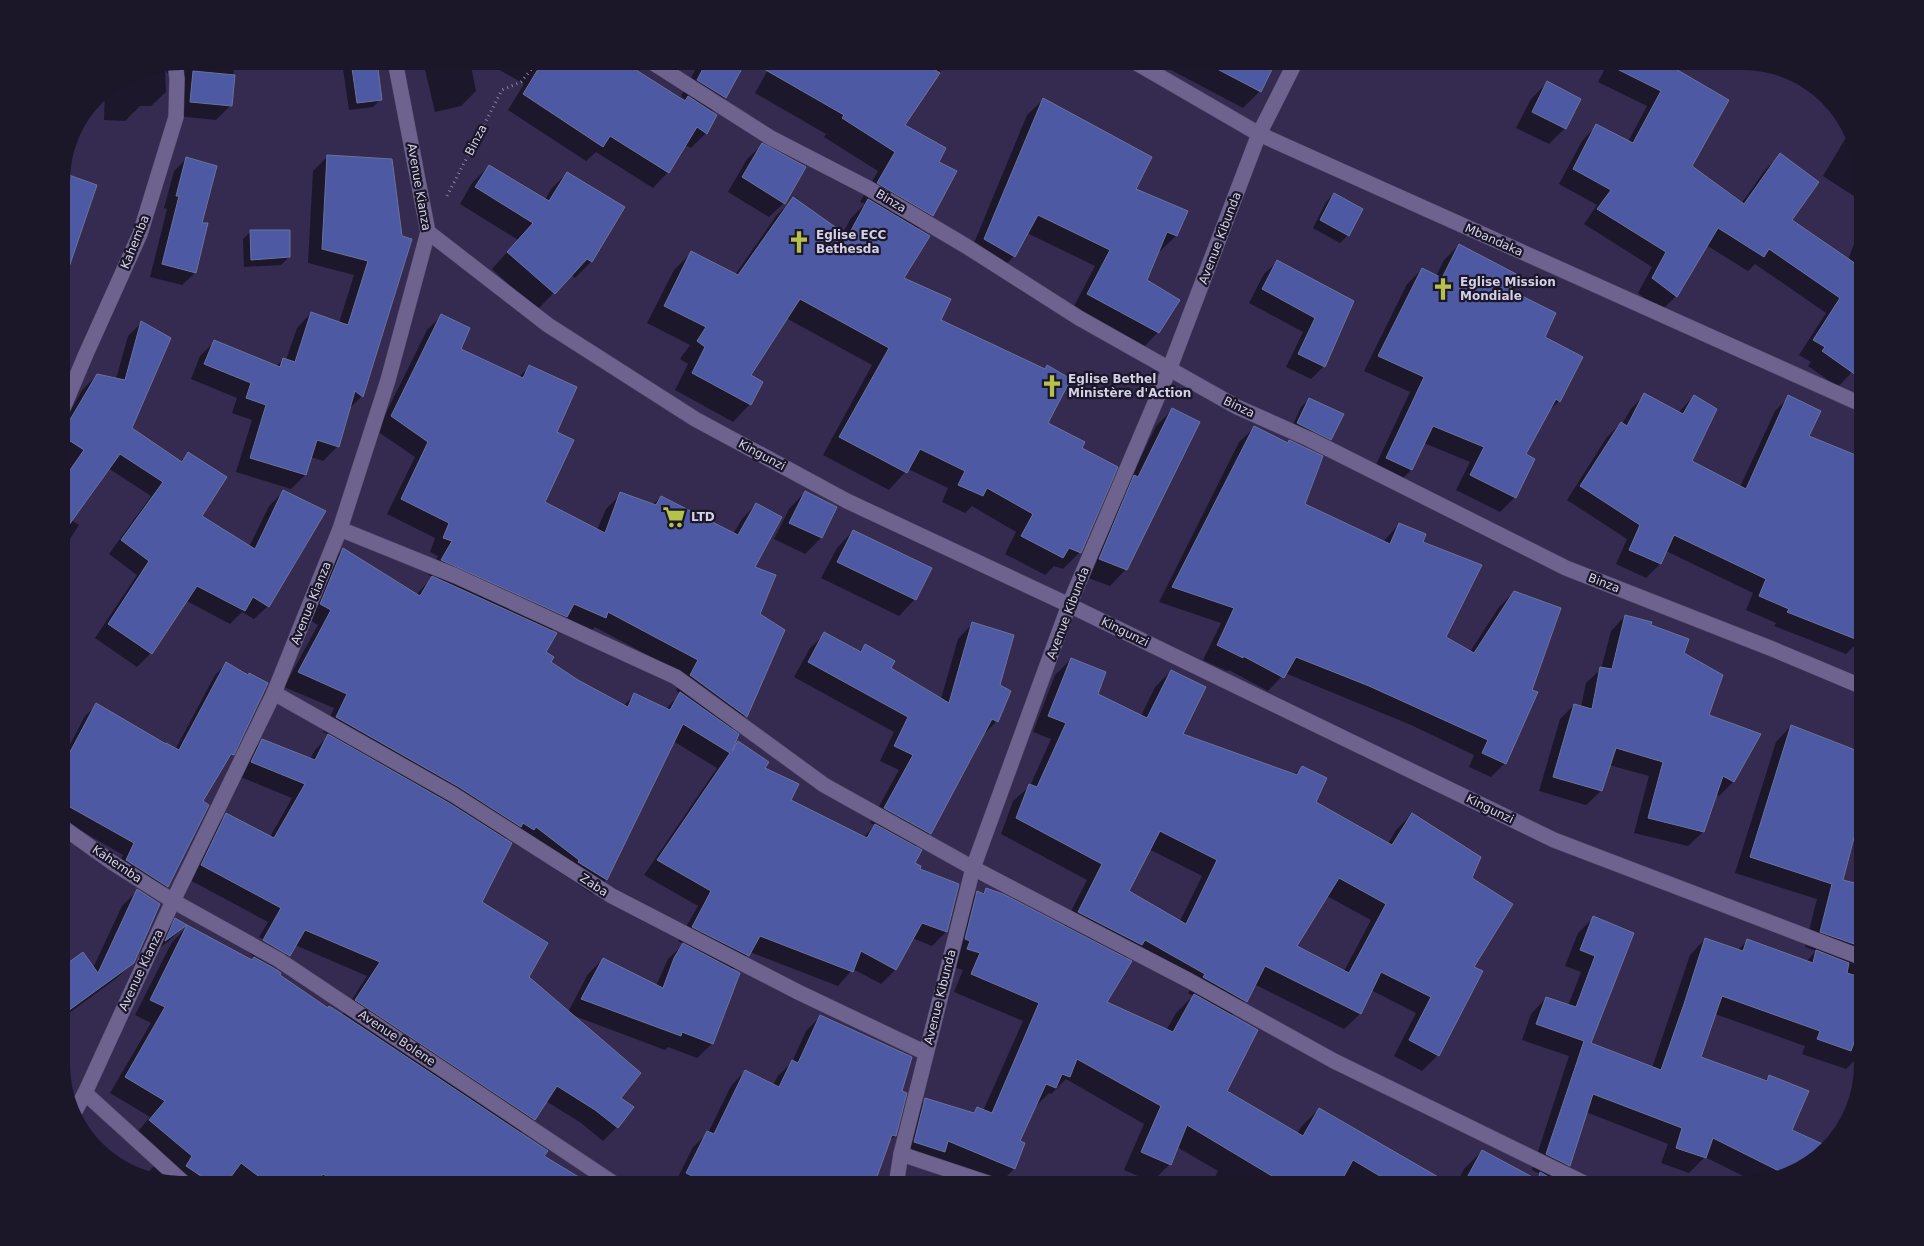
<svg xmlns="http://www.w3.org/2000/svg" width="1924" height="1246" font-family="'DejaVu Sans',sans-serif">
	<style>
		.shadow { fill: #0007; fill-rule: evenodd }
		.building { fill: #4e59a3; stroke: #69739d; fill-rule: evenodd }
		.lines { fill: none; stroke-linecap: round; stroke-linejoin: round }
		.lane-casing { stroke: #504767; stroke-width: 16 }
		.street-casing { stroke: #504767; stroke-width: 16 }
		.path { stroke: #8881a0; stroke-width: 3; stroke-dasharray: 1 4; stroke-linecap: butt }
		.lane { stroke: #6d638e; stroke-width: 15 }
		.street { stroke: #6d638e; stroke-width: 15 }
		.labels { text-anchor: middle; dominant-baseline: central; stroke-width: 4.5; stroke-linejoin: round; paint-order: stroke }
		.street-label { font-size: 12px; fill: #d4d0e8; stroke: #1b1728 }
		.poi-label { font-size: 12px; font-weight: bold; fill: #d4d0e8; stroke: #1b1728; text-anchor: start }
	</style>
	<rect width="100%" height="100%" fill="#352b51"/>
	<g class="shadow">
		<path d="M181 61H241L234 68 231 105 216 120 176 116 170 76 165 70 166 92 151 106H140L125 121 104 120 105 90 135 70Z"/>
		<path d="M292 61H315L293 64Z"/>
		<path d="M351 61H375L381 99 373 107 349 110 343 69Z"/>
		<path d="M423 61H470L476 91 461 106 435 112Z"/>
		<path d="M484 61H620L684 101 686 100 681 96 700 61H745L725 98 711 112 706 133 691 148 685 145 668 172 653 188 596 152 586 161 508 110 524 84Z"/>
		<path d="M773 61H947L903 125 937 162 932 215 918 230 902 278 940 321 1044 370 1047 367 1046 424 1080 449V552L1063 569 1054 566 1045 575 1005 554 1016 532 972 506 965 513 942 502 948 488 908 469 889 490 823 455 872 365 786 318 750 375V404L733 422 675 390 688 364 680 359 690 345 647 323 674 270 691 253 735 275 776 216 793 199 843 233 851 218 865 204 860 202 878 171 824 137 826 134 755 93Z"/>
		<path d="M1176 61H1275L1260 91 1243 108 1171 70Z"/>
		<path d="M1439 61H1460L1452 69Z"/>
		<path d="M1609 61H1659L1690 166 1741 204 1765 170 1780 155 1790 220 1848 260 1863 219V358L1852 372 1838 387 1808 366 1811 362 1799 355 1826 313 1755 264 1748 271 1706 245 1676 296 1661 311 1638 293 1652 267 1584 224 1597 205 1559 184 1582 141 1596 126 1628 142 1647 106 1598 82Z"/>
		<path d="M1547 83 1565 128 1549 144 1516 128 1531 99Z"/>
		<path d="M1043 100 1135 189 1176 236 1160 251 1158 250 1145 280 1158 332 1143 348 1072 310 1095 266 1027 233 1014 256 999 272 969 255 1027 115Z"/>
		<path d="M1850 131 1863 180V202L1823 176Z"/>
		<path d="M762 145 784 203 769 217 728 192 747 159Z"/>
		<path d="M327 157 391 160 362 396 348 410 338 446 323 461 311 457 305 475 291 489 236 472 252 420 232 413 237 398 191 379 200 356 215 341 276 367 283 359 286 360 297 328 311 313 339 323 354 275 308 263 313 171Z"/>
		<path d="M186 159 200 224 195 273 182 285 150 277 167 209 164 208 174 171Z"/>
		<path d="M489 166 545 200 551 189 567 173 623 207 591 262 575 278 571 275 537 310 492 269 518 240 460 204 472 183Z"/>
		<path d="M1334 194 1348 235 1340 243 1313 228 1326 202Z"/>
		<path d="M251 231 289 257 281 265 244 267 243 239Z"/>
		<path d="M1459 245 1511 292 1543 337 1559 401 1546 414 1524 454 1534 459 1515 497 1500 512 1456 490 1470 462 1424 443 1411 470 1396 485 1372 473 1410 392 1364 371 1407 284 1422 269 1436 276 1444 260Z"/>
		<path d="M1278 261 1352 301 1324 366 1311 379 1286 367 1303 332 1249 303 1264 274Z"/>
		<path d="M442 315 459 350 519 377 529 367 556 432 543 503 597 530 606 509 621 494 652 505 661 497 733 534 742 519 756 504 753 567 759 615 783 631 745 716 731 730 730 750 738 743 764 768 790 800 863 838 875 825 870 823 899 770 880 761 894 732 794 677 810 648 825 634 858 652 865 646 890 668 941 699 958 639 972 624 998 686 997 721 982 736 930 833 915 848 913 863 918 870 958 885 946 932 932 946 912 938 895 970 881 984 853 969 838 986 750 952 733 970 739 973 712 1044 697 1058 668 1047 665 1050 572 1015 620 1098 617 1127 603 1141 581 1123 546 1101 534 1119 471 1185H181L146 1174 161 1159 134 1136 150 1117 110 1093 151 1023 135 1015 172 942 188 926 251 961 255 957 250 954 258 939 286 955V952L259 937 268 922 188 879 212 829 226 815 270 837 292 798 238 776 249 754 263 740 310 759 315 750 329 735 323 732 334 708 284 687 318 625 307 618 329 564 343 549 416 595 433 577 428 575 438 556 430 552 435 538 387 514 415 457 377 431 427 330ZM562 619 590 632 595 627 685 675 676 690 680 694 666 709 635 695 623 706 577 681 550 662 544 653 551 631ZM673 741 717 768 644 875 698 906 678 941 684 944 668 959 656 986 603 959 588 974 568 1012 527 977 481 902 505 840 508 837 592 894 606 880ZM295 945 367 976 342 1015 328 1009 278 975 275 970 289 955Z"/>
		<path d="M141 323 131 429 180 462 188 454 200 517 249 547 269 506 283 492 268 606 254 619 242 612 230 624 185 600 151 653 137 667 95 638 137 575 109 554 151 496 108 468 71 520 79 525 61 553V478L71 464 61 458V427L83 389 97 375 116 379 128 336Z"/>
		<path d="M1644 395 1678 413 1694 396 1690 461 1740 487 1775 411 1789 397 1807 436 1856 457 1863 446V632L1860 640 1846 654 1774 626 1776 623 1746 610 1753 593 1666 551 1660 564 1646 578 1616 564 1627 539 1567 500 1607 437 1621 423 1622 424 1631 409Z"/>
		<path d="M1309 399 1330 439 1322 447 1290 431 1301 407Z"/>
		<path d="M1172 410 1126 569 1110 586 1083 576 1156 426Z"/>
		<path d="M1254 428 1287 444 1289 442 1303 505 1383 542 1399 524 1421 543 1444 637 1470 652 1499 607 1514 592 1505 763 1491 777 1469 767 1474 755 1411 725 1285 673 1268 691 1229 670 1227 671 1203 660 1221 623 1159 602 1239 442Z"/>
		<path d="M805 492 836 507 821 538 805 554 774 539 789 509Z"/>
		<path d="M853 531 915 599 899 616 821 578 837 548Z"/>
		<path d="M1625 616 1649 626 1683 654 1707 715 1760 735 1733 782 1719 796 1716 794 1703 832 1688 846 1634 833 1649 776 1609 765 1601 791 1586 805 1539 791 1560 719 1574 705 1581 707 1586 683 1601 669 1611 631Z"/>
		<path d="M1071 659 1096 695 1141 716 1155 687 1171 671 1182 735 1294 775 1302 768 1315 802 1388 844 1396 830 1412 814 1470 879 1473 967 1438 1055 1422 1071 1394 1056 1416 1013 1371 990 1360 1014 1344 1029 1254 984 1246 1001 1231 1016 1225 1091 1297 1134 1301 1127 1319 1109 1431 1185H1211L1218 1171 1177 1147 1170 1164 1152 1182 1124 1170 1144 1124 1066 1079 1051 1094 1049 1093 1037 1105 1035 1104 1018 1142 1014 1169 998 1185 897 1160 908 1117 925 1100 971 1114 977 1108 983 1111 1023 1021 954 992 963 970 950 966 960 910 977 892 982 894 986 890 1063 927 1087 880 1001 834 1013 801 1030 786 1051 739 1033 732 1055 675ZM1149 849 1202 876 1180 921 1127 891ZM1327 896 1371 920 1344 971 1295 947ZM1130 955 1190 990 1188 993 1193 996 1176 1013 1166 1031 1105 1002 1126 959Z"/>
		<path d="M226 664 248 676 233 754 224 762 201 802 167 886 156 897 115 872 123 855 68 823 61 829V761L85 716 97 705 175 750 215 675Z"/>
		<path d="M1791 726 1852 750 1855 747 1863 751V827L1856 824 1841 881 1863 887V1050L1861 1054 1846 1069 1802 1054 1805 1046 1715 1014 1700 1058 1764 1081 1770 1076 1790 1131 1826 1147 1803 1169 1752 1183 1753 1181 1705 1157 1689 1173 1661 1163 1668 1144 1586 1112 1568 1165 1553 1180 1562 1185H1456L1464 1169 1482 1151 1534 1180 1540 1174 1532 1170 1569 1056 1522 1040 1531 1014 1546 998 1568 1006 1581 972 1565 966 1578 933 1593 918 1632 934 1590 1044 1652 1068 1690 955 1705 939 1738 950 1747 941 1806 962 1816 951 1805 947 1817 899 1735 873 1776 742Z"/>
		<path d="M137 891 133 962 117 978 61 1019V969L93 968 122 906Z"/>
		<path d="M176 920 185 925 169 941 151 954 159 936Z"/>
		<path d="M820 1017 901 1092 905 1094 895 1136 887 1143 872 1185H674L693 1147 708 1133 731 1086 745 1071 773 1085 778 1076 792 1062 806 1031Z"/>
	</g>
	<g class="building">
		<path d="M351 61H377L382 100 357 103Z"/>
		<path d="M543 61H622L685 101 688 96 717 115 707 134 697 127 669 173 610 136 603 147 523 94Z"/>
		<path d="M707 61H746L726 98 697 80Z"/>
		<path d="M750 61H921L940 73 905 125 946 148 939 162 957 171 933 216 877 183 895 152 842 118 844 115Z"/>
		<path d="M1202 61H1276L1261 92Z"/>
		<path d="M1601 61H1662L1729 100 1692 166 1744 204 1780 153 1819 182 1792 220 1859 266 1863 260V380L1822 351 1825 347 1813 340 1840 298 1769 249 1764 257 1718 228 1677 297 1652 278 1666 252 1597 209 1611 190 1573 169 1596 124 1633 143 1661 91Z"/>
		<path d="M193 71 235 75 232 106 190 102Z"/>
		<path d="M1547 81 1581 99 1566 129 1532 112Z"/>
		<path d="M1043 98 1152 157 1136 189 1188 211 1177 236 1167 232 1147 280 1180 300 1159 333 1087 294 1110 250 1038 215 1015 257 984 239Z"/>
		<path d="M762 143 806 167 785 204 742 177Z"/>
		<path d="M327 155 392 159 402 236 412 239 363 397 355 391 339 447 317 440 306 475 250 458 266 405 246 398 251 383 204 364 214 340 280 367 283 358 295 362 311 312 348 325 368 261 322 249Z"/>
		<path d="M186 157 217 166 202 223H208L196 273 162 264 179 196H176Z"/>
		<path d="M489 165 549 201 567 172 625 207 592 262 587 259 555 294 507 252 533 223 475 187Z"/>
		<path d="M66 174 97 185 66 276 61 275V187Z"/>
		<path d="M1334 193 1363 209 1349 236 1320 220Z"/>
		<path d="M793 197 848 236 868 199 930 236 904 278 951 299 941 320 1045 369 1047 365 1071 379 1048 423 1085 442 1082 448 1118 467 1081 553 1069 548 1063 558 1021 536 1033 514 987 488 983 496 958 485 965 471 920 449 907 473 839 437 889 348 800 299 751 375 763 382 751 405 692 373 705 347 697 341 706 327 664 306 691 251 738 275Z"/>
		<path d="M250 230H290V257L251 260Z"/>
		<path d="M1459 244 1520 276 1512 291 1556 313 1545 337 1583 357 1560 402 1556 399 1526 454 1535 459 1516 498 1470 475 1484 447 1433 426 1412 470 1386 458 1424 377 1378 356 1422 268 1442 278Z"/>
		<path d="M1277 260 1354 301 1325 367 1298 354 1315 318 1262 289Z"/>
		<path d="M441 314 470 328 461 349 523 378 529 365 577 387 557 432 574 440 545 502 605 533 620 492 656 505 661 496 738 535 756 503 782 517 755 567 776 575 760 614 785 630 747 717 690 675 698 660 608 612 606 618 574 604 567 617 441 560 452 541 443 538 449 523 401 499 428 442 391 416Z"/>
		<path d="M141 321 171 338 132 428 182 462 188 452 227 477 202 516 255 549 283 490 326 511 269 607 253 597 245 611 197 586 152 654 108 624 149 561 121 540 163 482 120 454 61 536V483L84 450 61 435 97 374 125 380Z"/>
		<path d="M1644 393 1683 414 1694 395 1717 409 1692 461 1746 489 1788 395 1821 411 1809 436 1863 458V642L1787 612 1789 609 1759 596 1766 579 1674 535 1661 564 1629 550 1640 525 1580 486 1621 422 1627 426Z"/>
		<path d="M1309 398 1344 414 1331 440 1297 423Z"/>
		<path d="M1172 408 1200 422 1127 570 1099 559 1134 475 1138 477Z"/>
		<path d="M1254 426 1288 443 1289 440 1323 456 1305 504 1390 544 1399 523 1426 534 1423 542 1482 565 1446 637 1474 653 1514 591 1561 608 1532 690 1538 692 1506 764 1482 753 1488 740 1369 686 1296 657 1284 678 1243 656V658L1217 645 1234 608 1172 587Z"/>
		<path d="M805 491 837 507 822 538 789 523Z"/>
		<path d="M853 530 932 568 916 600 837 562Z"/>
		<path d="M343 548 420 596 432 576 557 633 546 652 554 657 551 662 578 680 628 707 634 693 670 710 680 692 739 734 732 751 738 741 769 762 765 768 799 784 791 800 867 838 875 824 922 850 915 863 921 866 920 869 959 884 947 932 922 923 896 970 861 951 853 972 760 936 749 956 692 927 711 891 657 860 730 753 683 724 607 880 578 862 579 860 536 827 534 830 523 823 521 827 459 787 336 717 347 694 298 672 331 610 320 604Z"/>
		<path d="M1625 615 1652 622 1651 625 1689 639 1684 653 1723 675 1709 715 1761 734 1734 782 1723 776 1704 832 1648 818 1663 762 1616 748 1602 791 1553 777 1574 704 1592 709 1600 667 1612 669Z"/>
		<path d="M972 622 1014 635 1000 685 1011 691 998 722 992 719 931 834 884 808 913 755 894 746 908 717 808 662 824 632 861 652 865 644 895 661 891 668 949 703Z"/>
		<path d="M1071 658 1106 672 1098 694 1147 718 1171 670 1206 687 1183 734 1297 775 1302 766 1327 778 1316 802 1392 845 1412 813 1481 857 1472 878 1513 904 1474 967 1483 971 1439 1056 1409 1040 1431 997 1381 972 1361 1014 1265 966 1247 1002 1203 977 1205 974 1145 940 1142 945 1078 912 1102 864 1016 818 1029 784 1037 787 1066 723 1048 716ZM1160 831 1217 860 1186 924 1129 891ZM1339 878 1386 904 1349 973 1297 946Z"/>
		<path d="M226 662 248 675 249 673 268 683 234 755 231 754 203 801 209 805 168 887 126 860 134 843 61 802V769L96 703 166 744V743L179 750Z"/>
		<path d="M1791 725 1863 753V803L1843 880 1863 885V905L1854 944 1820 932 1832 884 1750 857Z"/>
		<path d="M328 734 449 803 512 843 482 902 548 943 529 977 641 1073 621 1098 634 1107 618 1128 595 1110 557 1086 535 1120 355 1000 380 962 305 930 290 956 263 940 281 908 201 865 226 813 274 838 305 784 251 762 262 739 315 760Z"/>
		<path d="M986 888 1003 894 1132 961 1107 1002 1173 1032 1194 994 1258 1030 1227 1091 1303 1136 1319 1108 1452 1185H1395L1353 1160 1339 1185H1287L1187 1125 1171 1165 1141 1152 1161 1106 1077 1059 1070 1077 1062 1074 1056 1088 1046 1084 1020 1141 1025 1143 1015 1169 948 1141 945 1152 914 1142 925 1098 974 1113 977 1107 992 1113 1039 1003 971 974 980 953 967 949 970 941 965 939 977 891 984 894Z"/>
		<path d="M137 889 160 904 134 963 61 1016V968L83 952 98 973Z"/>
		<path d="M1593 916 1634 933 1591 1043 1661 1070 1684 1004 1705 938 1743 951 1747 939 1813 963 1816 950 1849 963 1847 973 1863 978V1017L1851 1051 1817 1039 1820 1031 1722 996 1701 1057 1767 1081 1769 1075 1809 1091 1792 1130 1827 1146 1803 1169 1785 1174 1713 1138 1706 1158 1676 1148 1682 1128 1593 1094 1570 1166 1546 1154 1584 1041 1536 1024 1546 997 1576 1007 1595 956 1580 950Z"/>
		<path d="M175 918 187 925 165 941Z"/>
		<path d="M187 925 252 960 254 957 274 968 281 973 280 975 328 1008 329 1006 345 1016 548 1151 544 1156 592 1185H339L323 1174 315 1185H270L241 1163 225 1185H214L186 1166 192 1156 149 1120 165 1101 125 1077 165 1007 150 1000Z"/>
		<path d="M683 943 740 973 713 1044 682 1032 681 1036 581 999 603 958 663 988 674 958Z"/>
		<path d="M820 1015 912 1057 902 1091 907 1093 896 1136 892 1135 874 1185H710L686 1173 707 1131 714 1134 745 1070 779 1087 792 1060 798 1063Z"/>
		<path d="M1482 1150 1538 1180 1540 1172 1563 1185H1463Z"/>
	</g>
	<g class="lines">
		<defs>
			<g id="lane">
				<path d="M340 529 456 576 676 677 824 785 973 868 1188 980 1334 1061 1588 1185"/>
				<path d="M85 1093 186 1185"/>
			</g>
			<g id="street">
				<path d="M650 61 771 138 868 188 966 246 1079 318 1237 407 1309 439 1566 568 1775 650 1863 687"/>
				<path d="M1133 61 1259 134 1863 405"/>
				<path d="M428 232 548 325 695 419 847 501 1069 605 1554 840 1863 958"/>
				<path d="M61 413 86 354 140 234 176 117 177 79 175 62"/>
				<path d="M274 693 454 795 612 896 798 992 926 1053"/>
				<path d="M61 826 113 863 173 901 279 960 616 1185"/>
				<path d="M74 1113 85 1093 173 901 274 693 340 529 388 380 428 232 395 61"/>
				<path d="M901 1154 994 1185"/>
				<path d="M896 1185 901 1154 973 868 1069 605 1169 370 1259 134 1296 61"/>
			</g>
		</defs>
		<use href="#lane" class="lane-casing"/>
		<use href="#street" class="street-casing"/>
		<path class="path" d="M447 196 502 90 521 82 538 61"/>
		<use href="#lane" class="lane"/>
		<use href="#street" class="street"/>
	</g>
	<defs>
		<symbol id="church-bare" viewBox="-9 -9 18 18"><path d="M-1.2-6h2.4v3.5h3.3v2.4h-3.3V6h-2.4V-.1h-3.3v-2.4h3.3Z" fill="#b6c149" stroke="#1b1728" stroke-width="2.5" paint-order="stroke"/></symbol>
		<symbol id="supermarket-bare" viewBox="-9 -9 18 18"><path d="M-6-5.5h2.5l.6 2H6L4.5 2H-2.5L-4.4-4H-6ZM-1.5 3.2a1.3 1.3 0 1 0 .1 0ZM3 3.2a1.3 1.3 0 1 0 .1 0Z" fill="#b6c149" stroke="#1b1728" stroke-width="2.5" paint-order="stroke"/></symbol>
	</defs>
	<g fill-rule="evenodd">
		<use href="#church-bare" x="783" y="226" width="32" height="32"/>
		<use href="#church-bare" x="1427" y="273" width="32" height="32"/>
		<use href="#church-bare" x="1036" y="370" width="32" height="32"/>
		<use href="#supermarket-bare" x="658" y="501" width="32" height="32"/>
	</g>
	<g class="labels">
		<g class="street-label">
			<text transform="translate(476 140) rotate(-63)">Binza</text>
			<text transform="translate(419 187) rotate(80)">Avenue Kianza</text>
			<text transform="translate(891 201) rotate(31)">Binza</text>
			<text transform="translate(1220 238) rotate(-69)">Avenue Kibunda</text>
			<text transform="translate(1494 240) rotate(24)">Mbandaka</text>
			<text transform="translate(135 242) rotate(-68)">Kahemba</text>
			<text transform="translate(1239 407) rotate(26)">Binza</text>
			<text transform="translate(762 455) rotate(28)">Kingunzi</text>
			<text transform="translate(1604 583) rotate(21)">Binza</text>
			<text transform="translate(311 603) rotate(-68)">Avenue Kianza</text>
			<text transform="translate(1068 613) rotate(-69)">Avenue Kibunda</text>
			<text transform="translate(1125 632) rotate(26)">Kingunzi</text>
			<text transform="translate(1490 809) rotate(26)">Kingunzi</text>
			<text transform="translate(117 864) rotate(34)">Kahemba</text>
			<text transform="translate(594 885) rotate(33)">Zaba</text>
			<text transform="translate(141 970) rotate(-65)">Avenue Kianza</text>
			<text transform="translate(940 997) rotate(-76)">Avenue Kibunda</text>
			<text transform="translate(397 1038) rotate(34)">Avenue Bolene</text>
		</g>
		<g class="poi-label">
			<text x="816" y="235">Eglise ECC<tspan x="816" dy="14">Bethesda</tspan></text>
			<text x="1460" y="282">Eglise Mission<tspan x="1460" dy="14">Mondiale</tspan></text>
			<text x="1068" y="379">Eglise Bethel<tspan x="1068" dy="14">Ministère d'Action</tspan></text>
			<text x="691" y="517">LTD</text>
		</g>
	</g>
	<path d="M0 0H1924V1246H0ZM181 70H1743A111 111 0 0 1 1854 181V1065A111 111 0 0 1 1743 1176H181A111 111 0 0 1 70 1065V181A111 111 0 0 1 181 70Z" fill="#1b1728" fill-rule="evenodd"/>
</svg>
